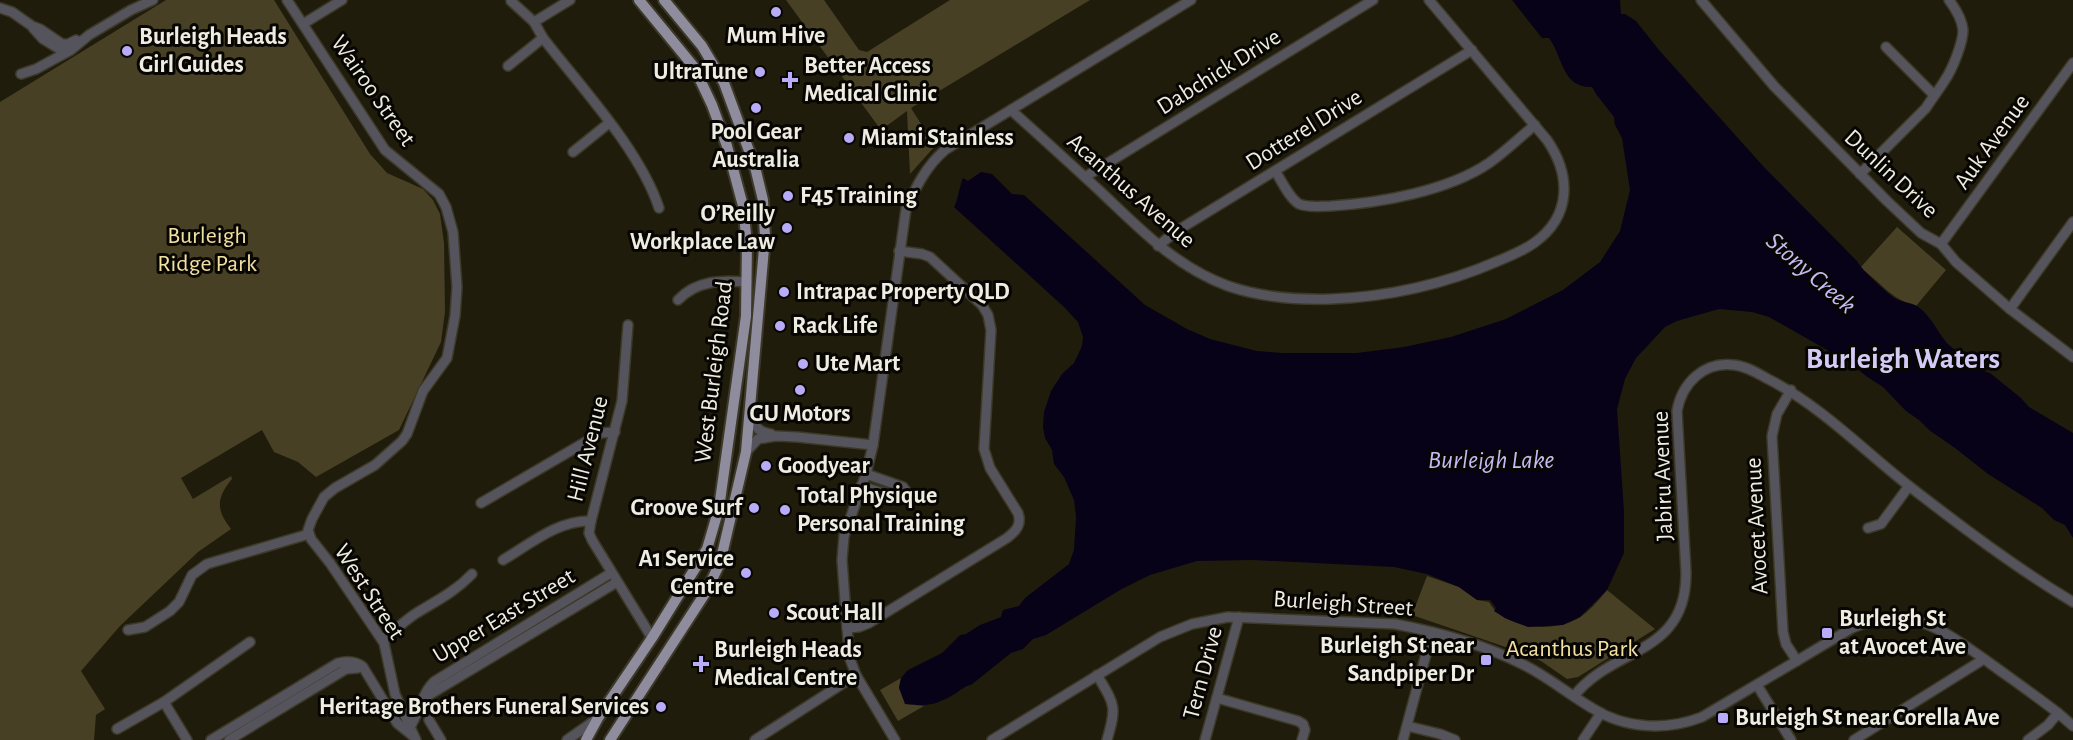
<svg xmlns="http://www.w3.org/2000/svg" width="2073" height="740" font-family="'Alegreya Sans',sans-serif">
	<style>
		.green { fill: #484024 }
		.water { fill: #070218 }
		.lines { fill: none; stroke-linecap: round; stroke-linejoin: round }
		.minor-casing { stroke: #3d3929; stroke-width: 12 }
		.major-casing { stroke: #3d3929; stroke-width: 14 }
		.minor { stroke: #55545c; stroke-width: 9 }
		.major { stroke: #8e8c9d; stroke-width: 10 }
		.poi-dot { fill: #b8abf7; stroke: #080602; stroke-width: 2 }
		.labels { text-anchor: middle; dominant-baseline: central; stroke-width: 6; stroke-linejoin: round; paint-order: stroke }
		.poi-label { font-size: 24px; font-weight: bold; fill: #efece2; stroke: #080602; text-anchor: start }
		.street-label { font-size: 24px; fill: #efece2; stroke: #080602 }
		.park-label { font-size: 24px; fill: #f2e0a1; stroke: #080602 }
		.water-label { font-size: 26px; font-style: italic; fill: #c4baf5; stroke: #080602 }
		.district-label { font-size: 30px; font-weight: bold; fill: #d2cbf6; stroke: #080602 }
	</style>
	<rect width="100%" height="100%" fill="#201c0b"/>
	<g class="green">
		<path d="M166 0H274L370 154 387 173 423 189 433 200 440 214 444 243 445 312 441 342 399 430 316 477 298 462 274 452 262 430 181 478 193 499 231 476 232 479C216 498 216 510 231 529L198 552 120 626 81 671 105 709 96 715 94 740H0V102Z"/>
		<path d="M786 0H824L859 50 867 52 950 0H1090L911 108 935 146 910 174 907 111 881 130Z"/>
		<path d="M1897 227 1946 270 1916 306C1890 299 1881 282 1860 268Z"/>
		<path d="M1427 576 1459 587 1477 600 1489 602C1504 629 1550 633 1577 619 1588 613 1599 600 1607 590L1655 629 1578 677 1567 679 1541 661 1523 653 1412 615Z"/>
		<path d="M901 678 899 688 916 705 924 706 898 721 880 690Z"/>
	</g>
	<path class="water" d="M1512 0H1620L1621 14H1625L1636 21 1659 50 1763 166 1857 261C1860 268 1886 292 1893 297 1900 302 1908 302 1915 305 1930 313 1937 332 1948 344 1953 350 1962 352 1968 357 1975 363 1981 371 1990 373L2021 398 2029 407 2073 433V538L2065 525 2054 520 2042 508 1988 474 1955 448 1929 430 1919 420 1906 411 1883 387 1866 376 1850 363 1769 317 1752 312 1719 309 1677 321 1665 327 1636 358 1625 379 1617 409 1624 511V553L1607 590 1580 617 1563 625 1528 627 1505 618 1494 611 1496 608 1490 600H1477L1459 587 1427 574 1394 567 1253 560 1197 561 1150 575 1120 590 1046 635 1033 639 1023 649 1011 653 971 685C964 686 960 691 953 695 934 706 926 706 905 704L899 688 901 678 908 670 942 653 960 635 966 634 980 625 1001 617 1003 610 1019 606 1025 598 1069 564 1074 550 1076 517 1074 500 1064 477 1054 464 1052 450 1045 438 1043 427 1044 412 1051 391 1062 374 1074 363 1082 346 1083 337 1078 322 1064 307 954 207C958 200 959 188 963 178L968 181 981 172 992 174 1012 194 1024 195 1145 305 1187 329 1210 339 1257 351 1282 353H1357L1404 347 1451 337 1506 319 1563 290 1600 262 1620 231 1630 190 1622 138 1615 125 1614 117 1596 94 1592 87C1562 88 1563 57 1549 38H1542Z"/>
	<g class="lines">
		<defs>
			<g id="minor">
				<path d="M287 0 385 150 439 194 446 207 453 232 457 287 455 316 447 358 423 391 407 434 402 441 375 465 335 488 324 497 312 519 308 530 311 539 330 563 384 643 395 694 416 740"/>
				<path d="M1701 0 1774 86 1887 201 1921 233 1941 244 1956 262 2010 309 2073 357"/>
				<path d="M511 1 534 22 543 38C581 87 640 150 659 208"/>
				<path d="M0 8 12 12 32 26 40 29 62 44H68L76 40"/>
				<path d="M534 22 570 0"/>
				<path d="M303 24 342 0"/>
				<path d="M33 28 43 39 64 52"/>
				<path d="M1886 47 1933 94"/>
				<path d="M508 66 543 38"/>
				<path d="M21 74 36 69 71 50 89 35 131 10 153 0"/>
				<path d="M1011 110C1041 137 1072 165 1101 192 1140 229 1176 267 1228 286 1260 297 1297 300 1331 299 1388 297 1445 284 1498 261 1510 256 1523 251 1534 243 1572 216 1571 175 1547 140L1429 0"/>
				<path d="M573 152 609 123"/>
				<path d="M1275 171C1282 181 1289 198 1299 204 1309 208 1321 206 1331 206 1380 203 1448 191 1489 163 1505 152 1520 137 1535 125"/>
				<path d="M1860 174 1926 108C1932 98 1939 90 1945 80 1952 70 1963 43 1963 30 1962 20 1955 8 1949 0"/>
				<path d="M1085 177 1373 0"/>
				<path d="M1941 244 2073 63"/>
				<path d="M1158 246 1175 232 1472 50"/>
				<path d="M678 300C697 280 722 280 747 282"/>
				<path d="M2010 309 2073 222"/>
				<path d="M628 325 622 401 591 521 589 533 592 540 652 638"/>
				<path d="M1791 390 1777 414 1772 436 1783 632 1786 644 1797 661"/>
				<path d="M751 414C755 426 757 432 771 434"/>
				<path d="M746 452 758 439 776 436 797 437 873 445"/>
				<path d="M861 486 899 498H903L906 491 903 487 866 474"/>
				<path d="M481 503 601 433 615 432"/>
				<path d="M1868 528 1881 524 1909 486"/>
				<path d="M503 560C530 544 558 520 591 521"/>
				<path d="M847 628 859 627 869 623 1007 538C1016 531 1022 525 1018 513L990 468 984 449 991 330 988 315 982 305 930 257 922 254 899 251"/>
				<path d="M128 630 145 627 170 611 179 602 192 575 207 564 309 534"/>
				<path d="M382 639C394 632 403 622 415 614 436 601 455 592 472 574"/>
				<path d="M1097 675C1115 705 1117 706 1107 740"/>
				<path d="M1757 685 1791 740"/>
				<path d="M1574 696C1613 646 1687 656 1686 572L1677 411C1682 383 1704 361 1734 365 1746 366 1757 373 1768 379 1821 406 1862 449 1909 486 1962 527 2016 568 2073 602"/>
				<path d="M424 698 617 582"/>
				<path d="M1217 698 1298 721 1303 724 1305 730 1302 740"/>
				<path d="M429 720 441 740"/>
				<path d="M1407 726 1440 734 1455 740"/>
				<path d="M410 727C420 712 422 692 435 681L611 573"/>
				<path d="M117 729 164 702"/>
				<path d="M187 740 164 702 250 642"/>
				<path d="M211 740 338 663C346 661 356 661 363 667L397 723 413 736"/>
				<path d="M229 740 346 669 358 668"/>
				<path d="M567 740 597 719"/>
				<path d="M755 740 856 675"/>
				<path d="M895 740 856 675 850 659 847 628 842 560 844 536 866 474 873 445 906 209C916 187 926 166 945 150L1191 0"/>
				<path d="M992 740 1160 637 1192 624 1228 617 1395 624C1437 632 1485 645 1522 664 1547 676 1568 694 1592 708 1625 729 1666 731 1702 717L1852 628C1911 603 1945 631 1991 664 2013 680 2036 696 2058 713L2073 726"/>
				<path d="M1205 740 1239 617"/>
				<path d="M1403 740 1432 632"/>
				<path d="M1583 740 1601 713"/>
				<path d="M1854 740 1984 659"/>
				<path d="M2028 740 2048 725 2058 713"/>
			</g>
			<g id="major">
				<path d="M586 740 598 718 652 638 707 549 719 508 746 316 747 244 743 206 727 146 712 105 694 67 639 0"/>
				<path d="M610 740 706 592 720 563 746 452 765 237 763 200 755 167 724 83 702 46 664 0"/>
			</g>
		</defs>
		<use href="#minor" class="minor-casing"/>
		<use href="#major" class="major-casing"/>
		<use href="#minor" class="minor"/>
		<use href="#major" class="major"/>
	</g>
	<g class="poi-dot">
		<circle cx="776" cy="12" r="6"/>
		<circle cx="127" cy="51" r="6"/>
		<circle cx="760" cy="72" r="6"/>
		<path d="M787 71h6v6h6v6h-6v6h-6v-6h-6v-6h6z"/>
		<circle cx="756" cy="108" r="6"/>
		<circle cx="849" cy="138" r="6"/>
		<circle cx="788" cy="196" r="6"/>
		<circle cx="787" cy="228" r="6"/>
		<circle cx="784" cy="292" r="6"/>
		<circle cx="780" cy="326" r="6"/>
		<circle cx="803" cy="364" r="6"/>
		<circle cx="800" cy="390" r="6"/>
		<circle cx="766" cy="466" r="6"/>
		<circle cx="754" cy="508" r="6"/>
		<circle cx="785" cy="510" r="6"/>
		<circle cx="746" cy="573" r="6"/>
		<circle cx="774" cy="613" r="6"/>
		<rect x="1821" y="627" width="12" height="12" rx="3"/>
		<rect x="1480" y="654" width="12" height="12" rx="3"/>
		<path d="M698 655h6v6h6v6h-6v6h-6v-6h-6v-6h6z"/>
		<circle cx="661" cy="707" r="6"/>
		<rect x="1717" y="712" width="12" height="12" rx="3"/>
	</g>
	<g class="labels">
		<g class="poi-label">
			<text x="776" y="36" text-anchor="middle">Mum Hive</text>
			<text x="139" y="37">Burleigh Heads<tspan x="139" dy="28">Girl Guides</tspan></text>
			<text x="804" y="66">Better Access<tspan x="804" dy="28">Medical Clinic</tspan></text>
			<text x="748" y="72" text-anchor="end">UltraTune</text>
			<text x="756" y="132" text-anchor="middle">Pool Gear<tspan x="756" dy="28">Australia</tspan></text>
			<text x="861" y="138">Miami Stainless</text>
			<text x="800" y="196">F45 Training</text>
			<text x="775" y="214" text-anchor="end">O’Reilly<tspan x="775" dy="28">Workplace Law</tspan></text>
			<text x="796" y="292">Intrapac Property QLD</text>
			<text x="792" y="326">Rack Life</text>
			<text x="815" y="364">Ute Mart</text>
			<text x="800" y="414" text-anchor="middle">GU Motors</text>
			<text x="778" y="466">Goodyear</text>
			<text x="797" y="496">Total Physique<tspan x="797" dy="28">Personal Training</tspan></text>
			<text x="742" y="508" text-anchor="end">Groove Surf</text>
			<text x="734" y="559" text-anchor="end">A1 Service<tspan x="734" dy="28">Centre</tspan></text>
			<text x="786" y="613">Scout Hall</text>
			<text x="1839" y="619">Burleigh St<tspan x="1839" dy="28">at Avocet Ave</tspan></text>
			<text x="1474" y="646" text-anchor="end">Burleigh St near<tspan x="1474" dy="28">Sandpiper Dr</tspan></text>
			<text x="714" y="650">Burleigh Heads<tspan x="714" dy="28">Medical Centre</tspan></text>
			<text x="649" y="707" text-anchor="end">Heritage Brothers Funeral Services</text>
			<text x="1735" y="718">Burleigh St near Corella Ave</text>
		</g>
		<g class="street-label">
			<text transform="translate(1219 72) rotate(-32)">Dabchick Drive</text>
			<text transform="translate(373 91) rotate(55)">Wairoo Street</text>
			<text transform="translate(1304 130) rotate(-32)">Dotterel Drive</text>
			<text transform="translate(1992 142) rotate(-54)">Auk Avenue</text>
			<text transform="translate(1891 174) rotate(43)">Dunlin Drive</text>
			<text transform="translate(1131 191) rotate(41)">Acanthus Avenue</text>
			<text transform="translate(714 372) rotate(-83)">West Burleigh Road</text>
			<text transform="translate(588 449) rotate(-76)">Hill Avenue</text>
			<text transform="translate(1663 476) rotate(-92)">Jabiru Avenue</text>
			<text transform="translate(1757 526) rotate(-93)">Avocet Avenue</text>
			<text transform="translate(369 592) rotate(57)">West Street</text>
			<text transform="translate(1343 604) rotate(4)">Burleigh Street</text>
			<text transform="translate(504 616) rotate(-31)">Upper East Street</text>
			<text transform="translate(1203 673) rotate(-75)">Tern Drive</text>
		</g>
		<g class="park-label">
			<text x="207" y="236">Burleigh<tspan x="207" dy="28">Ridge Park</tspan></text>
			<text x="1572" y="649">Acanthus Park</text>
		</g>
		<g class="water-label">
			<text transform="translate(1811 273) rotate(41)">Stony Creek</text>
			<text x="1491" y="460">Burleigh Lake</text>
		</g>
		<g class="district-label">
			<text x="1903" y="359">Burleigh Waters</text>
		</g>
	</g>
</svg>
